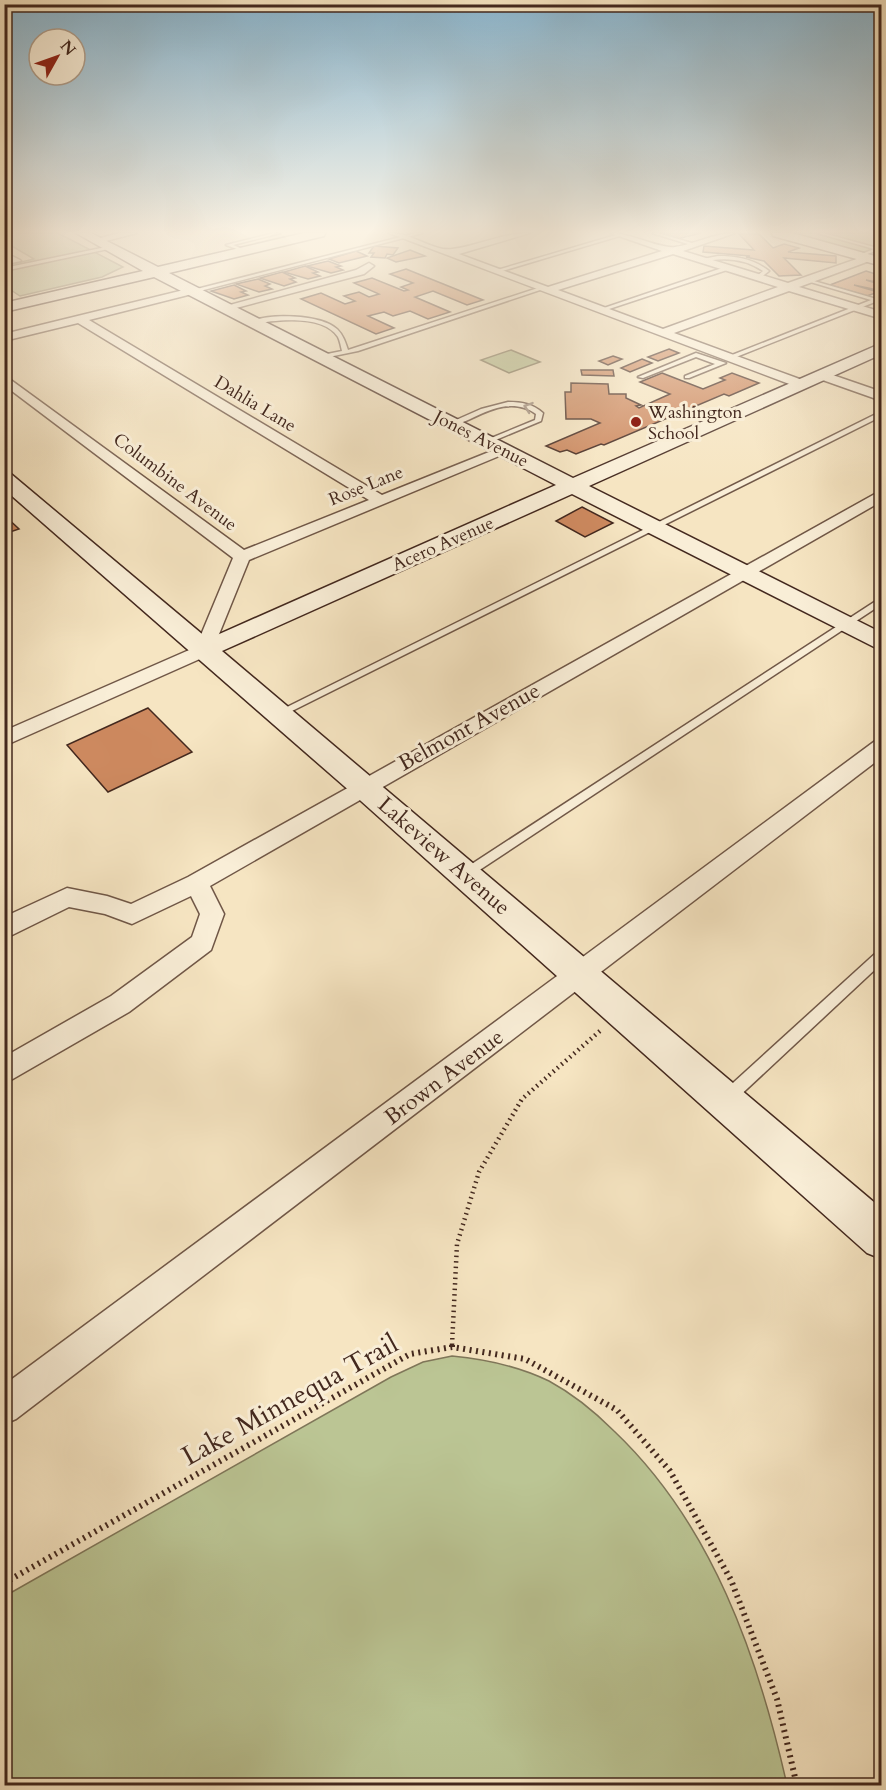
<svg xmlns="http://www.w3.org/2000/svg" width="886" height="1790" font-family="Cardo,serif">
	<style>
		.green { fill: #bbc594; stroke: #7f7659; stroke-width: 1.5 }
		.building { fill: #cd895f; stroke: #43281e; stroke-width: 1.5 }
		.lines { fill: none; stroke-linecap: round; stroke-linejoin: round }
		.lane-casing { stroke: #705747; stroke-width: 3 }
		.street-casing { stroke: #705747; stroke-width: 3 }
		.secondary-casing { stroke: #43281e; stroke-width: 3 }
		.path-far1 { stroke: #43281e; stroke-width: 4.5; stroke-dasharray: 1.5 4; stroke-linecap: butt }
		.path { stroke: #43281e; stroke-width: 6; stroke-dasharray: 2 4.5; stroke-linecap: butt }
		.lane { fill: #f9eed7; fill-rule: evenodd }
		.street { fill: #f9eed7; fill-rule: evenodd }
		.secondary { fill: #f9eed7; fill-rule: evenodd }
		.oneway { stroke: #9e8b7a }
		.poi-dot { fill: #8f2418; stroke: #f9eed7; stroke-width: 2 }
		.labels { text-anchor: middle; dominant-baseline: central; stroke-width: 6; stroke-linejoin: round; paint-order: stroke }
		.far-street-label { font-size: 18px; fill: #43281e; stroke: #f9eed7 }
		.far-poi-label { font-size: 18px; fill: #43281e; stroke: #f9eed7; text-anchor: start }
		.street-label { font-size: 22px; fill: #43281e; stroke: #f9eed7 }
		.near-street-label { font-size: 27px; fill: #43281e; stroke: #f9eed7 }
	</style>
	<rect width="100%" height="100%" fill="#f6e5c2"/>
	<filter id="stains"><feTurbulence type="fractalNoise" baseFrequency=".00333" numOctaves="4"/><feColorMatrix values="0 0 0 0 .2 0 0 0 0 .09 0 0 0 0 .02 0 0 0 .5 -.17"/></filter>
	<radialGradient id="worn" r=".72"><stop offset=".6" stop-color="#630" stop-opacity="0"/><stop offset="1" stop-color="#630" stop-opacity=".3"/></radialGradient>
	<g class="green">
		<path d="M5 233H58L123 267 102 277 20 296 5 286 4 266 34 259 5 242Z"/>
		<path d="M791 233H881V258Z"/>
		<path d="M511 350 540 362 509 373 481 360Z"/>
		<path d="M452 1356C484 1359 520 1367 549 1381 573 1394 595 1412 614 1431 712 1524 758 1656 787 1785H5V1596L391 1377 423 1362Z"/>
	</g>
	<g class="building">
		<path d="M656 233H701L677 239Z"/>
		<path d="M739 234H759L773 248 784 244 799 248 788 252 836 256V263L784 258 801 275 779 276 764 261 746 257 750 256 703 252 704 246 754 250Z"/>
		<path d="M374 246 398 248 393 255 387 254 385 258 371 257 374 253H369Z"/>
		<path d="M410 250 425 256 396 262 387 258Z"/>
		<path d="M356 251 367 256 339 263 329 259Z"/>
		<path d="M328 261 341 266 336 267 343 270 331 273 307 266Z"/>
		<path d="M305 266 318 272 313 273 320 276 308 279 284 272Z"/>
		<path d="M406 269 483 300 467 305 433 291 415 297 450 312 428 319 410 311 393 316 384 312 368 316 394 328 376 334 301 299 321 293 345 304 355 301 344 296 359 292 369 297 379 294 354 283 372 278 404 291 408 290 401 287 413 283 390 274Z"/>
		<path d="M866 271 882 276V283L866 280 882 285V291L854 285 878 292 867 296 830 285Z"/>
		<path d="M282 272 295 278 290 279 296 282 284 286 260 278Z"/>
		<path d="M258 279 270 284 265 286 272 289 259 292 236 284Z"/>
		<path d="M234 285 246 291 241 292 248 295 234 299 211 291Z"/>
		<path d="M669 349 679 353 658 361 648 357Z"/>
		<path d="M613 356 622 359 608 365 599 361Z"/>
		<path d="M642 359 652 363 630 372 621 368Z"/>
		<path d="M581 370H613L614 376 582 375Z"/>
		<path d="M662 373 703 389 725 380 720 378 732 373 759 383 729 396 724 394 604 445 601 444 576 454 567 450 560 452 546 446 600 423 591 419H566L565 392H571V383L608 384 609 394H626V398L641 405 636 406 639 408 670 394 640 382Z"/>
		<path d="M582 507 613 523 585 537 556 521Z"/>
		<path d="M4 515 19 529 4 534Z"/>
		<path d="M148 708 192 752 108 792 67 745Z"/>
	</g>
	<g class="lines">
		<defs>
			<g id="lane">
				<path d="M274 233H281L233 245 245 250V252L226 245Z"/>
				<path d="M416 233H423L192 293 189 291Z"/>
				<path d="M652 233H658L695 244 691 245Z"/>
				<path d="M817 233H823L881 249 859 257V255L874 249Z"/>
				<path d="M619 234 623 235 499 272 494 271Z"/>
				<path d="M111 246 113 248 4 271V268Z"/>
				<path d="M4 252 20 260 21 261 6 264V262L13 260 4 255Z"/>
				<path d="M718 256C736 256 754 259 769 271L759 279 756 277 763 271C744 258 723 257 701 262L698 260Z"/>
				<path d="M728 266 730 269 603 311 598 310Z"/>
				<path d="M807 279 880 300 731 359H727V357L871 300 807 281Z"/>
				<path d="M541 287 546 288 358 351 319 359 317 356 342 351C341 347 340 341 338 337 323 314 275 320 252 324L249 322C269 313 320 314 337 329 343 335 345 341 348 350Z"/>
				<path d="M696 353 726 363 689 378H685V376L715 364 696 357 643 378 638 377Z"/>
				<path d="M508 402C522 402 533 404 543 413L541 421 486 444 482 442 484 441 535 420 536 414C501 389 463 432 447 424L481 409Z"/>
				<path d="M882 411V416L282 716 278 717 273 714Z"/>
				<path d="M882 597V604L469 877H461L459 874 461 871Z"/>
				<path d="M882 950V963L733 1102 728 1103 723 1102 721 1097 723 1092 878 951Z"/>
			</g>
			<g id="street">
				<path d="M119 233H137L98 243 93 240Z"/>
				<path d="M389 233C411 232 434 252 452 249 478 246 502 233 530 233L459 254 548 287 662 251 610 233C631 233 660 249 675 247 696 244 713 233 735 233L683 251 788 283 868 255 873 258 872 260 799 287 882 312V319L789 291 674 333 805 381 806 384 800 388ZM673 254 778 287 663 329 558 290Z"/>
				<path d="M369 263 374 266 364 274 225 311 219 308 356 270Z"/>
				<path d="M192 288 197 291 196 293 89 320 382 495 499 448 504 447 511 451 249 560 211 654 4 746V731L196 647 233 558 4 385V375L244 550 369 500 78 323 4 341V334Z"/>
				<path d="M821 371 882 392V401L817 378 815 375Z"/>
				<path d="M882 490V501L210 886 224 914 211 950 129 1012 4 1084V1057L111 996 192 937 200 914 191 896 132 924 105 914 69 907 4 939V917L67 888 107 896 131 904 188 877Z"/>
				<path d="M882 739V757L16 1419 4 1424V1385L875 741Z"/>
			</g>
			<g id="secondary">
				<path d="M76 233H91L158 267 304 233H325L324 236 169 273 573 478 882 343V354L589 486 882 633V651L572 494 222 651 882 1209V1259L867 1253 352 793 4 489V472L11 474 208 639 556 485 154 277 4 312V303L143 271Z"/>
				<path d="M772 233H792L882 258V266L773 236Z"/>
			</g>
		</defs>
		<use href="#lane" class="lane-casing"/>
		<use href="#street" class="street-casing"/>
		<use href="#secondary" class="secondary-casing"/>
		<path class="path-far1" d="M452 1345 457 1244 479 1172 522 1099 601 1030"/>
		<g class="path">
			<path d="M452 1347V1343"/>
			<path d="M4 1583 410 1354 452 1347 525 1359 617 1410 670 1471 731 1580 777 1699 797 1786"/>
		</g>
		<use href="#lane" class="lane"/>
		<use href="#street" class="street"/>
		<use href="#secondary" class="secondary"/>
	</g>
	<defs><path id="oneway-chevron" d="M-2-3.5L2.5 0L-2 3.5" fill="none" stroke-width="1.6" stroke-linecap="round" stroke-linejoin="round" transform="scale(1.5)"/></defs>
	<use class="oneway" href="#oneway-chevron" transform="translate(528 407) rotate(-161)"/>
	<linearGradient id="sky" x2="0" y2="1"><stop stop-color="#8ab8d3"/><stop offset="0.48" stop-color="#fbf3e4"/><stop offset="1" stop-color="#fbf3e4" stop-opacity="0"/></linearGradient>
	<rect width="886" height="483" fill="url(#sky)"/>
	<circle class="poi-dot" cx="636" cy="422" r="6"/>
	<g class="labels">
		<g class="far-street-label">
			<text transform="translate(255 404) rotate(31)">Dahlia Lane</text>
			<text transform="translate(481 439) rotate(27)">Jones Avenue</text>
			<text transform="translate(175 482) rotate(37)">Columbine Avenue</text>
			<text transform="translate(366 486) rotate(-22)">Rose Lane</text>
			<text transform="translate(443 544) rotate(-24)">Acero Avenue</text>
		</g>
		<g class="far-poi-label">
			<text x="648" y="412">Washington<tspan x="648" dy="21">School</tspan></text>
		</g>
		<g class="street-label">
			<text transform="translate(469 727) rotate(-29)">Belmont Avenue</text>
			<text transform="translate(444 856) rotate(41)">Lakeview Avenue</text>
			<text transform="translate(444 1077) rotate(-37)">Brown Avenue</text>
		</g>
		<g class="near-street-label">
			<text transform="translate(290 1400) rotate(-29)">Lake Minnequa Trail</text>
		</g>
	</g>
	<rect width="886" height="1790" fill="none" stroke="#f6e5c2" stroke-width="24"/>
	<rect x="6" y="6" width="874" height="1778" fill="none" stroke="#43281e" stroke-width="3"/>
	<rect x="12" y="12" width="862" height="1766" fill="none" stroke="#43281e" stroke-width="1.5"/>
	<g transform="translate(57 57) rotate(50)"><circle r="28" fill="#f9eed7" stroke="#b09f8d" stroke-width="1.5"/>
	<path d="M0-4.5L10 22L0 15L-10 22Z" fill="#8f2418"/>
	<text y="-9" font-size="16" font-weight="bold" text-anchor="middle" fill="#43281e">N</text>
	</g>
	<rect width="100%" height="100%" filter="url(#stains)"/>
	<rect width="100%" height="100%" fill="url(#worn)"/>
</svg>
